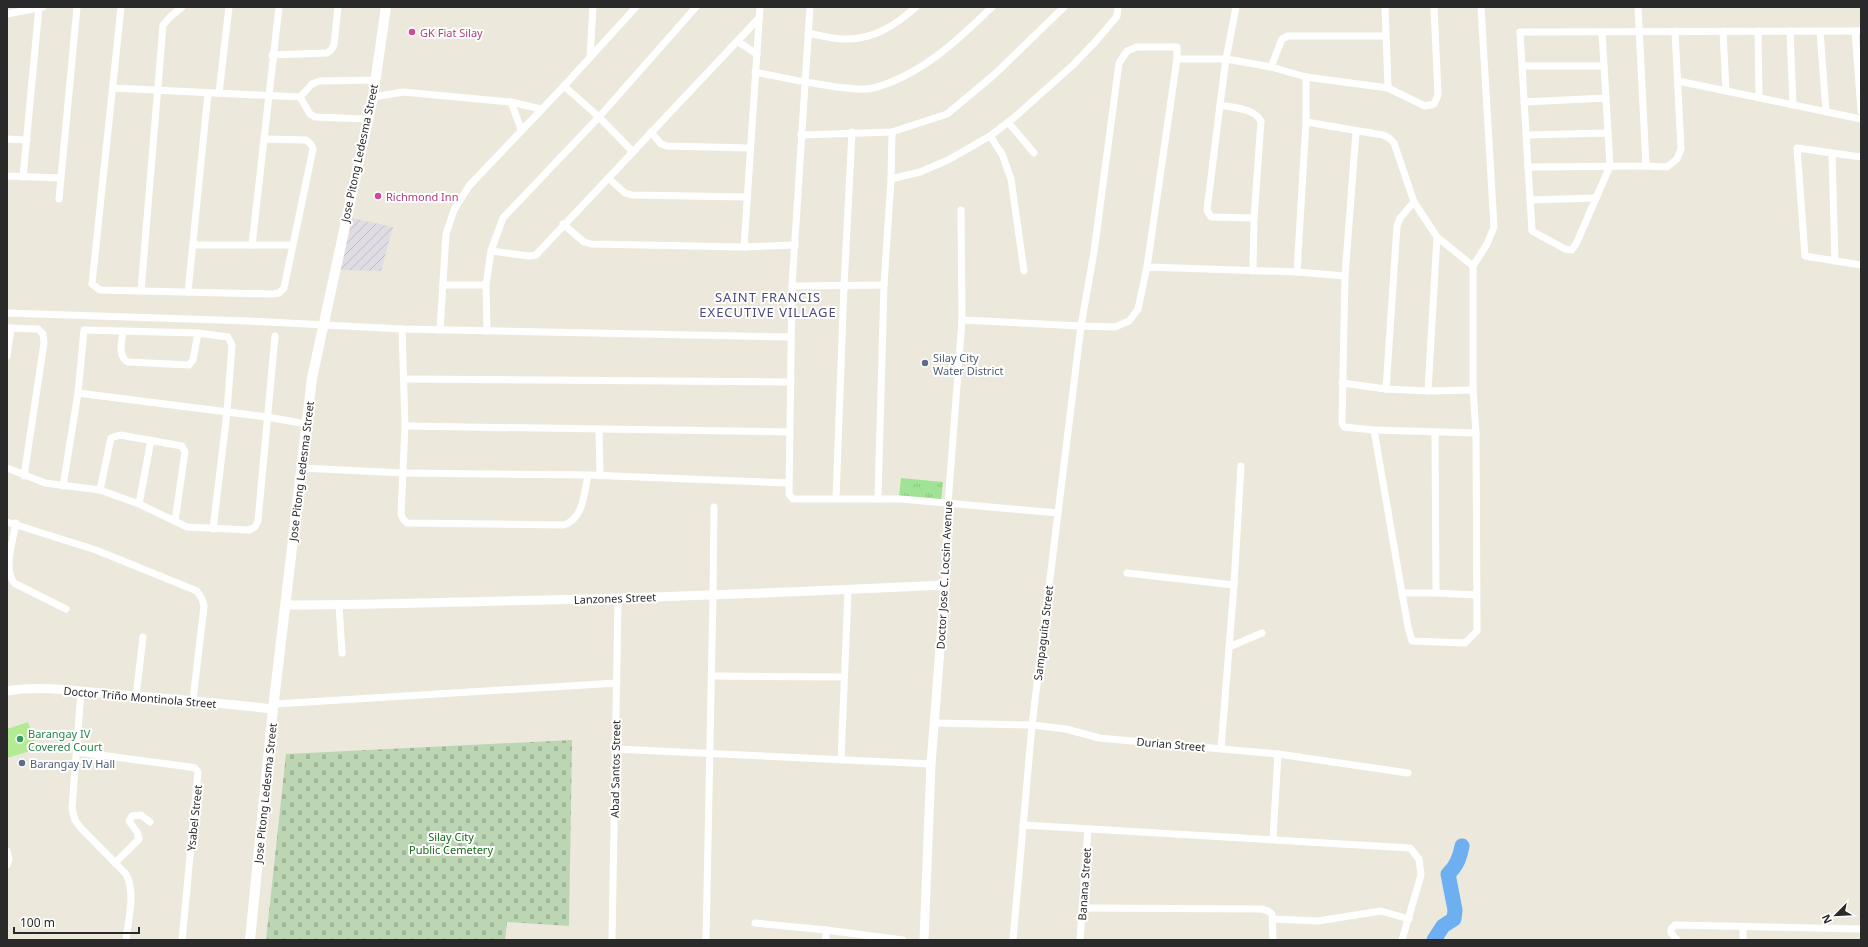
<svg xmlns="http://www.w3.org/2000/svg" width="1868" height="947" font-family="'Noto Sans',sans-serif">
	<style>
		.industrial { fill: url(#industrial-furrows) }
		.cemetery { fill: url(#cemetery-stones) }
		.park { fill: url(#park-tufts) }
		.pitch { fill: #b2eb93 }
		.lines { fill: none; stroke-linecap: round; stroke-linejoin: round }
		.river { stroke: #6daff0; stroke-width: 15 }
		.minor { stroke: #fff; stroke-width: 7 }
		.tertiary { stroke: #fff; stroke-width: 9 }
		.secondary { stroke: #fff; stroke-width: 10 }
		.hotel-dot { fill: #d1479c; stroke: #fff; stroke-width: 1.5 }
		.service-dot { fill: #5c6f8a; stroke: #fff; stroke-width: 1.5 }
		.leisure-dot { fill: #2e9e5b; stroke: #fff; stroke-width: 1.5 }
		.labels { text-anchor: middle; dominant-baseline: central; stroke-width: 4; stroke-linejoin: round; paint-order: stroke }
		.hotel-label { font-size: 11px; fill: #b23c85; stroke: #fff; text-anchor: start }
		.street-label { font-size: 11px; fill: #2a2a2a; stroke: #fff }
		.service-label { font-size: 11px; fill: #4e5e75; stroke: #fff; text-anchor: start }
		.leisure-label { font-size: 11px; fill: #27864d; stroke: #fff; text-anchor: start }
		.park-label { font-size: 11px; fill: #19681b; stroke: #fff }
		.quarter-label { font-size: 13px; letter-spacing: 1px; fill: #4c4a7b; stroke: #fff }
	</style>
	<defs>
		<pattern id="industrial-furrows" width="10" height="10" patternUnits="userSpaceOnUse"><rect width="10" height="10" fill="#e0dce4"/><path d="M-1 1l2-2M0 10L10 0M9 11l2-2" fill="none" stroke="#c0bdc4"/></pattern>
		<pattern id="cemetery-stones" width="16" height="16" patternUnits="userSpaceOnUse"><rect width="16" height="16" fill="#bcd6b3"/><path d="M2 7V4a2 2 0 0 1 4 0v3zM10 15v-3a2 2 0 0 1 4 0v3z" fill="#a2b89a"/></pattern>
		<pattern id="park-tufts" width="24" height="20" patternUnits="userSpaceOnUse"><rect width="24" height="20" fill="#a0e397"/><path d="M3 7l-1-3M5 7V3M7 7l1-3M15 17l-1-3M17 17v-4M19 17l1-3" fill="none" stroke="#8ac382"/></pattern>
	</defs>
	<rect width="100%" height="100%" fill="#ece9dc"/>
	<path class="industrial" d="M352 218 393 227 381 271 341 270Z"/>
	<path class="cemetery" d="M572 740 569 926 507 922 505 940H266L286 754Z"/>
	<path class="park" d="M901 478 943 482 941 501 899 497Z"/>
	<path class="pitch" d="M28 722 37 749 7 758V729Z"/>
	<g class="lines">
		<path class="river" d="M1434 940 1443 926 1454 919 1455 910 1448 874C1457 866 1460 857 1462 846"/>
		<g class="minor">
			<path d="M121 7 92 284 100 290 272 294 279 293 284 288 313 149 311 144 306 140 265 139"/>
			<path d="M810 7 792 286 789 494 793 499H901L1058 513"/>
			<path d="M1236 7 1226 59 1271 67"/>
			<path d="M1385 7 1388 88"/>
			<path d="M1434 7 1438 95 1434 104 1425 106 1388 88 1306 77V122L1383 135 1389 138 1394 143 1414 202 1437 237 1473 266"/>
			<path d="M1638 7 1646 166 1528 167 1520 32 1861 31"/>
			<path d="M7 14 43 7"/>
			<path d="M1723 31 1726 91"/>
			<path d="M1758 31 1759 98"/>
			<path d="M1790 31 1793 105"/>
			<path d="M1820 31 1826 112"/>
			<path d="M1855 31 1861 111"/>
			<path d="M808 33C819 35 832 39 844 39 873 40 896 25 916 7"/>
			<path d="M737 41 757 54"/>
			<path d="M272 55 327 53 331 50 334 45 338 7"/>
			<path d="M590 57 593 7"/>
			<path d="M1522 66H1603"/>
			<path d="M755 72C782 78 809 83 836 87 847 88 862 91 873 88 920 76 958 40 992 7"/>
			<path d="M1306 77 1271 67 1282 39 1288 36H1386"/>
			<path d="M1678 81 1861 119"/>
			<path d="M564 86 599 117 633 152"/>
			<path d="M113 88 300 97"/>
			<path d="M219 93 229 7"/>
			<path d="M373 97 403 92 511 102 541 109"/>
			<path d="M511 102 521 129"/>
			<path d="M1524 102 1606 98"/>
			<path d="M1220 105 1207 210 1211 217 1254 218"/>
			<path d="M367 119 315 117 310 114 300 97 312 84 320 81 375 80"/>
			<path d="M1008 122 1034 153"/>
			<path d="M651 132 661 144 667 146 750 148"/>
			<path d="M1356 132 1345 276 1342 423 1344 427 1374 430 1476 433 1473 390V266L1487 244 1494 227 1481 7"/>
			<path d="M801 135 892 132 947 114 995 74 1064 7"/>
			<path d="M1526 135 1608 133"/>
			<path d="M990 136 1002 154 1011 179 1024 271"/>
			<path d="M7 139 27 140"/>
			<path d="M1832 154 1835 261"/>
			<path d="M1861 157 1797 148 1805 256 1861 265"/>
			<path d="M1646 166 1667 167 1677 159 1681 149 1675 31"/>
			<path d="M1528 167 1532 231 1565 249 1572 250 1577 242 1610 166 1602 32"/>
			<path d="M7 176 60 178"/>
			<path d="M23 177 39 7"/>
			<path d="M608 178 625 193 632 195 747 197"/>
			<path d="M891 179 920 172 948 160 990 136 1016 116 1073 65 1096 41 1113 21 1117 16 1118 7"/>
			<path d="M59 199 77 7"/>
			<path d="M1530 200 1596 198"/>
			<path d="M1414 202 1400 218 1397 226 1386 389 1428 391 1473 390"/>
			<path d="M563 224 584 242 591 244 744 247 795 245"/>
			<path d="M193 245H292"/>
			<path d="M252 245 279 7"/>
			<path d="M744 247 760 7"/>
			<path d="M491 251 529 256 536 255 759 18"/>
			<path d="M1147 267 1297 272 1345 276"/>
			<path d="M1297 272 1306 122"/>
			<path d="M443 285H486"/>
			<path d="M792 286 884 285"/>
			<path d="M141 291 163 25 170 17 182 7"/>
			<path d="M188 292 208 93"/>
			<path d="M7 313 248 321 402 329 790 337"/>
			<path d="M962 320 1081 326 1094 252 1119 63 1127 51 1137 47H1177V59"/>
			<path d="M7 328 38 329 43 334 44 343 24 476"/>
			<path d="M402 329 405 426 401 514 403 519 407 523 564 525C584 518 584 493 588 475"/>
			<path d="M440 330 446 234 454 210 469 186 564 86 636 7"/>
			<path d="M123 331C122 342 117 356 128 362L189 365 193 360 198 333"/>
			<path d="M487 331 486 285 491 251 503 218 599 117 696 7"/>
			<path d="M7 356 11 328"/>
			<path d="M405 379 791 382"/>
			<path d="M1342 383 1386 389"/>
			<path d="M1428 391 1437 237"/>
			<path d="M78 393 267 417 307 424"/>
			<path d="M405 426 789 432"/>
			<path d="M599 429 600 476"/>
			<path d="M1374 430 1402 593 1408 627 1412 641 1465 643 1477 631V622L1476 433"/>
			<path d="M1435 432 1436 593"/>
			<path d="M7 468 45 483 100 490 139 504 187 527 249 530 255 527 258 521 275 336"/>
			<path d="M302 468 403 473 588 475 789 483"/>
			<path d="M63 486 78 393 84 330 198 333 228 337 232 345 227 412 213 529"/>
			<path d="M100 490 111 438 120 435 182 446 185 452 175 521"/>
			<path d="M836 498 844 286 852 132"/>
			<path d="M878 499 884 285 891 179 892 132"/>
			<path d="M139 504 151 440"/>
			<path d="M7 522 96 550 197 591 202 599 204 606 193 700"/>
			<path d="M16 523C13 541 3 568 14 583L66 609"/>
			<path d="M1127 573 1234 585"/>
			<path d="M945 585 948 504 962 320 961 210"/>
			<path d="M1402 593H1436L1476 595"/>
			<path d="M339 605 342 653"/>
			<path d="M1229 647 1262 633"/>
			<path d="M712 676 844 677"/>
			<path d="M81 691 72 809 75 820 80 827 126 874C136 893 128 920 126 940"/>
			<path d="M136 696 143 637"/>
			<path d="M275 704 617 683"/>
			<path d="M934 723 1032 725 1066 729 1099 738 1278 754 1408 773"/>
			<path d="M615 749 931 764"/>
			<path d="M1221 749 1234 585 1241 466"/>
			<path d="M77 752 190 767 195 768 198 772 182 940"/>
			<path d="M841 760 848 591"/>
			<path d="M1023 825 1410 848 1419 859 1421 875 1402 940"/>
			<path d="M1273 838 1278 754"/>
			<path d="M7 851 9 859 7 865"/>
			<path d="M115 863 139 839 137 832 129 821 132 816 141 815 150 822"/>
			<path d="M1082 908 1262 909 1268 911 1272 914 1273 940"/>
			<path d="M1273 919 1318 921 1381 911 1409 919"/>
			<path d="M755 923 826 930"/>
			<path d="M1743 926V940"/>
			<path d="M612 940 618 599"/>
			<path d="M706 940 713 595 714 507"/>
			<path d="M826 940V930L903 940"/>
			<path d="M1013 940 1032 725 1081 326 1115 327 1129 321 1138 309 1147 267 1177 59H1226L1220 105C1235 108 1253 108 1261 121L1254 218 1253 271"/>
			<path d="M1080 940 1088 829"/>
			<path d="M1677 940 1671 933V929L1675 925 1861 929"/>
		</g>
		<g class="tertiary">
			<path d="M285 605C357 605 429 603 501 601 649 598 797 592 945 585L931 764 924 940"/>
			<path d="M7 691C37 685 79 691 110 694 164 698 219 703 273 709"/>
		</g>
		<path class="secondary" d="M250 940 273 709 312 378 373 97 386 7"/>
	</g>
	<g class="hotel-dot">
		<circle cx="412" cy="32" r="4"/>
		<circle cx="378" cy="196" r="4"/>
	</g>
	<g class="service-dot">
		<circle cx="925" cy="363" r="4"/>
		<circle cx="22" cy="763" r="4"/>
	</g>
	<circle class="leisure-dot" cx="20" cy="739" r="4"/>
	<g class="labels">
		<g class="hotel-label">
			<text x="420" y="32">GK Fiat Silay</text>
			<text x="386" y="196">Richmond Inn</text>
		</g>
		<g class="street-label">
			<text transform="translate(359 153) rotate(-78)">Jose Pitong Ledesma Street</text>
			<text transform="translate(301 471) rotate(-83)">Jose Pitong Ledesma Street</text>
			<text transform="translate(944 575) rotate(-87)">Doctor Jose C. Locsin Avenue</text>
			<text transform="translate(615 598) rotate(-2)">Lanzones Street</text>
			<text transform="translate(1043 633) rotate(-83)">Sampaguita Street</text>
			<text transform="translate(140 697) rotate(5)">Doctor Triño Montinola Street</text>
			<text transform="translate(1171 744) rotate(5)">Durian Street</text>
			<text transform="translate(615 769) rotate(-89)">Abad Santos Street</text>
			<text transform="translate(265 793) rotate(-84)">Jose Pitong Ledesma Street</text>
			<text transform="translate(194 818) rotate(-84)">Ysabel Street</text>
			<text transform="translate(1084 884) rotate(-86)">Banana Street</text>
		</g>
		<g class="service-label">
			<text x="933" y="357">Silay City<tspan x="933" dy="13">Water District</tspan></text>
			<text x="30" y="763">Barangay IV Hall</text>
		</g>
		<g class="leisure-label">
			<text x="28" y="733">Barangay IV<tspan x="28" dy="13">Covered Court</tspan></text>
		</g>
		<g class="park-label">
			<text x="451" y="836">Silay City<tspan x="451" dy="13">Public Cemetery</tspan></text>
		</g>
		<g class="quarter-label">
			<text x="768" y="297">SAINT FRANCIS<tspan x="768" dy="15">EXECUTIVE VILLAGE</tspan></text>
		</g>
	</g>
	<rect width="1868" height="947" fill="none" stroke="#2a2a2a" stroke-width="16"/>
	<g transform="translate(1836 915) rotate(246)" stroke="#ffffff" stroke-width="3" paint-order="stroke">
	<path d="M0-3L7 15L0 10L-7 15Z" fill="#2a2a2a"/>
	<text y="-6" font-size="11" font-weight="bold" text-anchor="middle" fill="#2a2a2a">N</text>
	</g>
	<path d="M14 927v6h125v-6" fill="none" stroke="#2a2a2a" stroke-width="2"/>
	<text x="20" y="927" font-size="12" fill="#2a2a2a" stroke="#ffffff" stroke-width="3" paint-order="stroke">100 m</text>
</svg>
